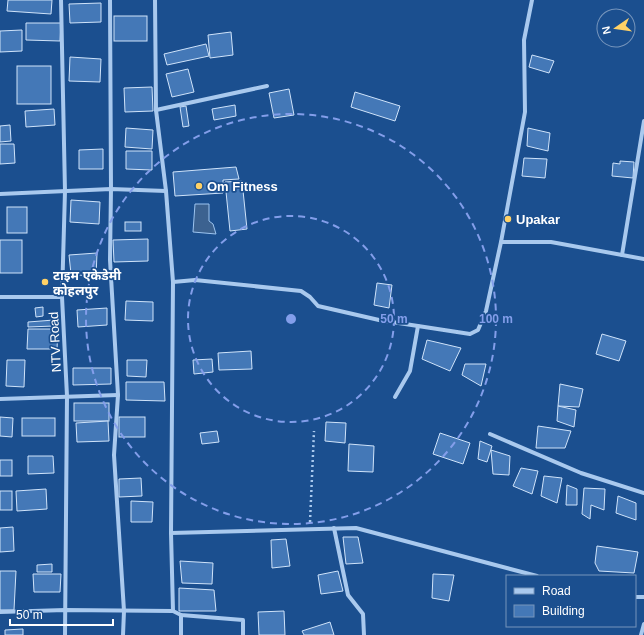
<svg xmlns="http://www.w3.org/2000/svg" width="644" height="635" font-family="Arial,'Noto Sans Devanagari',sans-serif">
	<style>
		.water { fill: #3c6290; stroke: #9cc4f0 }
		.building { fill: #4478b7; stroke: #cfe3fa }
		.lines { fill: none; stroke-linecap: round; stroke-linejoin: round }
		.path { stroke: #a9c9ee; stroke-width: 2.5; stroke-dasharray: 2 3; stroke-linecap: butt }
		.minor { stroke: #a9c9ee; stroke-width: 4 }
		.ring { fill: none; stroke: #839eea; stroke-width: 2; stroke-dasharray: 7 5 }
		.poi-dot { fill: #ffd166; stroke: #1b4f8f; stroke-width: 1.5 }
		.labels { text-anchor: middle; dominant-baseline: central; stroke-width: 3.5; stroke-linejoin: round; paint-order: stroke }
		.poi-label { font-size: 13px; font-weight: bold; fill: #fff; stroke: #1b4f8f; text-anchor: start }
		.street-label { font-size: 13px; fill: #fff; stroke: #1b4f8f }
		.centre { fill: #839eea; stroke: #1b4f8f; stroke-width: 2 }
		.ring-label { font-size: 12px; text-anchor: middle; font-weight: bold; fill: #839eea; stroke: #1b4f8f; stroke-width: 3.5; stroke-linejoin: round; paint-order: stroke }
	</style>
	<rect width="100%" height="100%" fill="#1b4f8f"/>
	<path class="water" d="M195 204H209V221L213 224 216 234 193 232Z"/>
	<g class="building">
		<path d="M8 0H52L51 14 7 11Z"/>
		<path d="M101 3V22L70 23 69 4Z"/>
		<rect x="114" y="16" width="33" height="25"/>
		<path d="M26 23H61L60 41 26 40Z"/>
		<path d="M22 30V51L0 52V31Z"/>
		<path d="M231 32 233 55 210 58 208 35Z"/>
		<path d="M206 44 209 56 167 65 164 54Z"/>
		<path d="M532 55 554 61 549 73 529 67Z"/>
		<path d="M70 57 101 59 100 82 69 81Z"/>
		<rect x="17" y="66" width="34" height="38"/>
		<path d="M188 69 194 92 172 97 166 74Z"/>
		<path d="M152 87 153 111 125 112 124 88Z"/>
		<path d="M289 89 294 115 274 118 269 93Z"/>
		<path d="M355 92 400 106 395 121 351 107Z"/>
		<path d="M235 105 236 116 214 120 212 109Z"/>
		<path d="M186 106 189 126 183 127 180 107Z"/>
		<path d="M54 109 55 125 26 127 25 111Z"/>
		<path d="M10 125 11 141 0 142V126Z"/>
		<path d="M126 128 153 130 152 149 125 147Z"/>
		<path d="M528 128 550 133 548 151 527 146Z"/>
		<path d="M0 144H14L15 163 0 164Z"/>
		<path d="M103 149V169H79V150Z"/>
		<path d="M126 151H152V170L126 169Z"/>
		<path d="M524 158 547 159 545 178 522 176Z"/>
		<path d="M620 161 634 162 633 178 612 176 613 163 620 164Z"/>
		<path d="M236 167 239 179 223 180V193L175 196 173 172Z"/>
		<path d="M242 181 247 229 230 231 225 182Z"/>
		<path d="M71 200 100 202 99 224 70 222Z"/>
		<rect x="7" y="207" width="20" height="26"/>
		<rect x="125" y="222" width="16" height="9"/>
		<path d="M148 239V261L114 262 113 240Z"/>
		<rect x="0" y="240" width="22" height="33"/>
		<path d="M97 253 96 277 71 274 69 255Z"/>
		<path d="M377 283 392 285 389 308 374 305Z"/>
		<path d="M126 301 153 302V321L125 320Z"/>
		<path d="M43 307V316L36 317 35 308Z"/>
		<path d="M107 308V325L78 327 77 310Z"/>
		<path d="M54 320V326L28 327V322Z"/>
		<path d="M28 329H58L57 349H27Z"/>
		<path d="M602 334 626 341 619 361 596 354Z"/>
		<path d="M427 340 461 348 450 371 422 359Z"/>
		<path d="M251 351 252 369 219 370 218 353Z"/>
		<path d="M212 359 213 372 194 374 193 360Z"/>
		<path d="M7 360H25L24 387 6 386Z"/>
		<path d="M127 360H147L146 377 127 376Z"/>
		<path d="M465 364H486L481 386 462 375Z"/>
		<path d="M73 368H111V384L73 385Z"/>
		<path d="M126 382H164L165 401 126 400Z"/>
		<path d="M560 384 583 389 579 407 558 406Z"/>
		<rect x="74" y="403" width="35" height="18"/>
		<path d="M558 406 576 410 574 427 557 421Z"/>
		<path d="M0 417 13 418 12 437 0 436Z"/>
		<rect x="119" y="417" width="26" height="20"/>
		<rect x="22" y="418" width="33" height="18"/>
		<path d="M108 421 109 441 77 442 76 423Z"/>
		<path d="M326 422 346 423 345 443 325 441Z"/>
		<path d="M538 426 571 431 565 448H536Z"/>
		<path d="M217 431 219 442 202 444 200 433Z"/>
		<path d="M440 433 470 443 463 464 433 454Z"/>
		<path d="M480 441 492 446 487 462 478 459Z"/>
		<path d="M349 444 374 446 373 472 348 471Z"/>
		<path d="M491 450 510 456 509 475 493 474Z"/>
		<path d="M28 456H53L54 473 28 474Z"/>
		<rect x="0" y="460" width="12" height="16"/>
		<path d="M521 468 538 471 532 494 513 486Z"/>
		<path d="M544 476 562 478 557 503 541 496Z"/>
		<path d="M141 478 142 496 119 497V479Z"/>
		<path d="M567 485 577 489V505H566Z"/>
		<path d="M584 488 605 489 604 510 591 505 590 519 582 514Z"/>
		<path d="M46 489 47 509 17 511 16 491Z"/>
		<rect x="0" y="491" width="12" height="19"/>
		<path d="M618 496 636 503V520L616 513Z"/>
		<path d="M131 501 153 502 152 522H131Z"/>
		<path d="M13 527 14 551 0 552V528Z"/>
		<path d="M343 537H358L363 563 346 564Z"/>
		<path d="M286 539 290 566 272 568 271 540Z"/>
		<path d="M597 546 638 552 634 573 599 571 595 563Z"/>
		<path d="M180 561 213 563 212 584 182 583Z"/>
		<path d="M52 564V572H37V565Z"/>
		<path d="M0 571H16L14 610H0Z"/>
		<path d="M338 571 343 591 321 594 318 575Z"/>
		<path d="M33 574H61L60 592H34Z"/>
		<path d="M433 574 454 575 449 601 432 598Z"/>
		<path d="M179 588 214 590 216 611H179Z"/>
		<path d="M284 611 285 635H259L258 612Z"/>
		<path d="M330 622 334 635H304L302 631Z"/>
		<path d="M23 629V635H5V630Z"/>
	</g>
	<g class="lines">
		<path class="path" d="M310 522 314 431"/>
		<g class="minor">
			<path d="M61 0 65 191 62 297 67 396 65 635"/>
			<path d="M110 0 111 189 110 260 118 395 114 455 124 611 123 635"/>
			<path d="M155 0 156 110 166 191 173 282 171 533 173 611"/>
			<path d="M532 0 524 40 525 112 501 242H551L644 259"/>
			<path d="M156 110 267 86"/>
			<path d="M0 194 111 189 166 191"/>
			<path d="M622 255 644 121"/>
			<path d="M173 282 195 280 301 291 310 297 318 306 379 320 470 334 478 330 486 311 501 242"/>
			<path d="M0 297H62"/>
			<path d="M395 397 410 371 418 326"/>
			<path d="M0 399 118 395"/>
			<path d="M490 434 581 473 644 493"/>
			<path d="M334 528 348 595 363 614 364 635"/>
			<path d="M171 533 356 528 537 576"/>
			<path d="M635 597H644"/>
			<path d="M0 612 65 610 173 611 181 615 243 620V635"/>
			<path d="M181 615V635"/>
			<path d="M641 635 644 624"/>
		</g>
	</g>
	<g class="ring">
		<circle cx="291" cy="319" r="103"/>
		<circle cx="291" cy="319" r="205"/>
	</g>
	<g class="poi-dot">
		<circle cx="199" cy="186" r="4"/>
		<circle cx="508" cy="219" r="4"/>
		<circle cx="45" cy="282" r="4"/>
	</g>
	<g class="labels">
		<g class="poi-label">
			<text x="207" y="186">Om Fitness</text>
			<text x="516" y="219">Upakar</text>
			<text x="53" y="275">टाइम एकेडेमी<tspan x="53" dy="15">कोहलपुर</tspan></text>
		</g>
		<g class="street-label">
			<text transform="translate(55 342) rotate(-93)">NTV Road</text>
		</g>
	</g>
	<circle cx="291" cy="319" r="6" class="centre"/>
	<g class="ring-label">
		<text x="394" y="323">50 m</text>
		<text x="496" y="323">100 m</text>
	</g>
	<rect x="506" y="575" width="130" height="52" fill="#1b4f8f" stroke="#7695bc"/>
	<rect x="514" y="588" width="20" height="6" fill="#a9c9ee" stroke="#7695bc"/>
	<text x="542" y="595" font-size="12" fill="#ffffff">Road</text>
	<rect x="514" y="605" width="20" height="12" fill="#4478b7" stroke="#7695bc"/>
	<text x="542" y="615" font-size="12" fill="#ffffff">Building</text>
	<g transform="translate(616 28) rotate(257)"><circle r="19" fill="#1b4f8f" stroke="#7695bc"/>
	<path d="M0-3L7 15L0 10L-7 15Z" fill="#ffd166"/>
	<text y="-6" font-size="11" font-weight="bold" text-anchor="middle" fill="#ffffff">N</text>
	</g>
	<path d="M10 619v6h103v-6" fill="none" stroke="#ffffff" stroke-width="2"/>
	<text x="16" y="619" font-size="12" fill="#ffffff" stroke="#1b4f8f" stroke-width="3" paint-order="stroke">50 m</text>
</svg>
